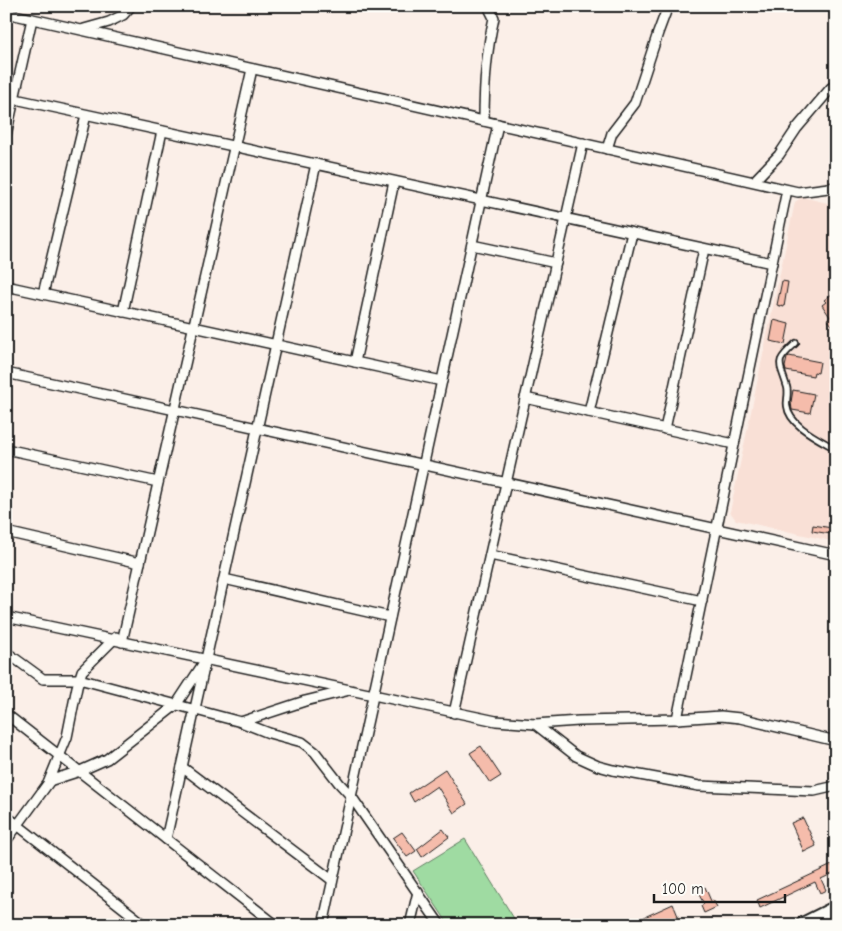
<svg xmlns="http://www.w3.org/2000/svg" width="842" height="931" font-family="'Comic Neue',sans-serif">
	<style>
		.built { fill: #f9e0d6 }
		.green { fill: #9fdba2; stroke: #5e7c5f }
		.building { fill: #f5bcab; stroke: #1c1c1c }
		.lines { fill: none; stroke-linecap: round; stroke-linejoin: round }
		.service-casing { stroke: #1c1c1c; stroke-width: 8 }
		.minor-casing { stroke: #1c1c1c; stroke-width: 12 }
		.trunk-casing { stroke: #1c1c1c; stroke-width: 19 }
		.service { stroke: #fdfcf7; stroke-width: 4.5 }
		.minor { stroke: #fdfcf7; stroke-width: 9 }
		.trunk { stroke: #fdfcf7; stroke-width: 15 }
	</style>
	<rect width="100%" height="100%" fill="#fbefe8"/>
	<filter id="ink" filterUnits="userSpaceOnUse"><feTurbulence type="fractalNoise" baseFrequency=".02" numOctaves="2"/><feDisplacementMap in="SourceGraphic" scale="10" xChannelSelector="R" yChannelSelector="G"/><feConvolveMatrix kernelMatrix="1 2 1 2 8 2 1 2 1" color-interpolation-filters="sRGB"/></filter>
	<g filter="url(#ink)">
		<path class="built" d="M802 197 836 205V542L736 520 730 512 795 202Z"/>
		<path class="green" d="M465 839 518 925H449L413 871Z"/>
		<g class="building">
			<path d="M782 281 788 282 784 307 777 305Z"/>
			<path d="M836 291V330L827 319 830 317 822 305 826 302 824 300Z"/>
			<path d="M774 320 789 324 785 344 770 341Z"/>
			<path d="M789 356 820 362 818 373 814 372 813 376 786 371 785 367 787 358Z"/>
			<path d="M793 390 814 394 810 413 792 410 791 402Z"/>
			<path d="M813 525 832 528 831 534 812 531Z"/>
			<path d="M481 746 501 776 490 783 470 753Z"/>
			<path d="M445 769 467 804 454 813 437 786 414 802 409 793Z"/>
			<path d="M803 818 816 846 804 852 791 823Z"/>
			<path d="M443 829 449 837 422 857 417 849Z"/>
			<path d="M402 832 416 851 407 857 393 838Z"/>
			<path d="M832 865 836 872 821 879 826 890 820 893 815 882 760 908 757 900Z"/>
			<path d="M705 887 711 901 713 900 717 907 704 913 701 906 704 904 697 891Z"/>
			<path d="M673 904 678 916 667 921 668 925H627Z"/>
		</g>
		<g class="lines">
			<defs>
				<path id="service" d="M796 343C774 363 779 361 787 387 789 394 786 400 787 406 789 426 821 440 836 449"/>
				<g id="minor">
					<path d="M6 13 798 192 836 187"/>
					<path d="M84 29 109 22 123 15 131 6"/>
					<path d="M6 97 772 263"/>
					<path d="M484 121C484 86 486 52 494 18L488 6"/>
					<path d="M6 135 32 19"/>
					<path d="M607 149 612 133 635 103 658 33 668 6"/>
					<path d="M756 179 779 155 797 128 831 88 836 85"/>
					<path d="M472 245 556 263"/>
					<path d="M6 286 442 381"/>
					<path d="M43 294 86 115"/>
					<path d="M123 312 162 131"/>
					<path d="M355 362 394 182"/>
					<path d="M6 373 836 555"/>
					<path d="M525 398 734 444"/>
					<path d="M589 412 632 233"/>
					<path d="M665 429 704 249"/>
					<path d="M6 449 158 482"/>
					<path d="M6 532 140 563"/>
					<path d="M490 555 702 601"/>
					<path d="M224 579 390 617"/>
					<path d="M6 617 496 721 535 724 579 721 677 719 721 716 740 718 836 741"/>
					<path d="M116 637 82 671 77 687 67 737 49 781 80 771 107 759 176 705 203 664"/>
					<path d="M122 642 252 69"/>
					<path d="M6 652 43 679H79L241 722 269 733 302 742 315 752 339 783 351 796 440 925"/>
					<path d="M454 713 583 143"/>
					<path d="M6 714 276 925"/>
					<path d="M677 719 787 190"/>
					<path d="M241 722 305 701 346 691"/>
					<path d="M535 724 576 756 598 766 613 770 699 786 814 791 836 786"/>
					<path d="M182 767 332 880"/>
					<path d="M6 816 145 925"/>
					<path d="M166 839 316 164"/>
					<path d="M6 841 52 778"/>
					<path d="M6 924 8 925"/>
					<path d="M323 925 498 124"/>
					<path d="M410 925 418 892"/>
				</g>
				<path id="trunk" d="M804 925 836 909"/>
			</defs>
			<use href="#service" class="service-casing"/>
			<use href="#minor" class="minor-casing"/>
			<use href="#trunk" class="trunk-casing"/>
			<use href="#service" class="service"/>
			<use href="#minor" class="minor"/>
			<use href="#trunk" class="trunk"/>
		</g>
	</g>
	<rect width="842" height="931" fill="none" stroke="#fdfcf7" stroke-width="25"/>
	<rect x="12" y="12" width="817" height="906" fill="none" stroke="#1c1c1c" stroke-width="2" filter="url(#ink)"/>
	<path d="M654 894v8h131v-8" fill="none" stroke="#1c1c1c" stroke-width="2.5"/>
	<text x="662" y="894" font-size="15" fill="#1c1c1c" stroke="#fdfcf7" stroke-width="4" paint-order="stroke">100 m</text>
</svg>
